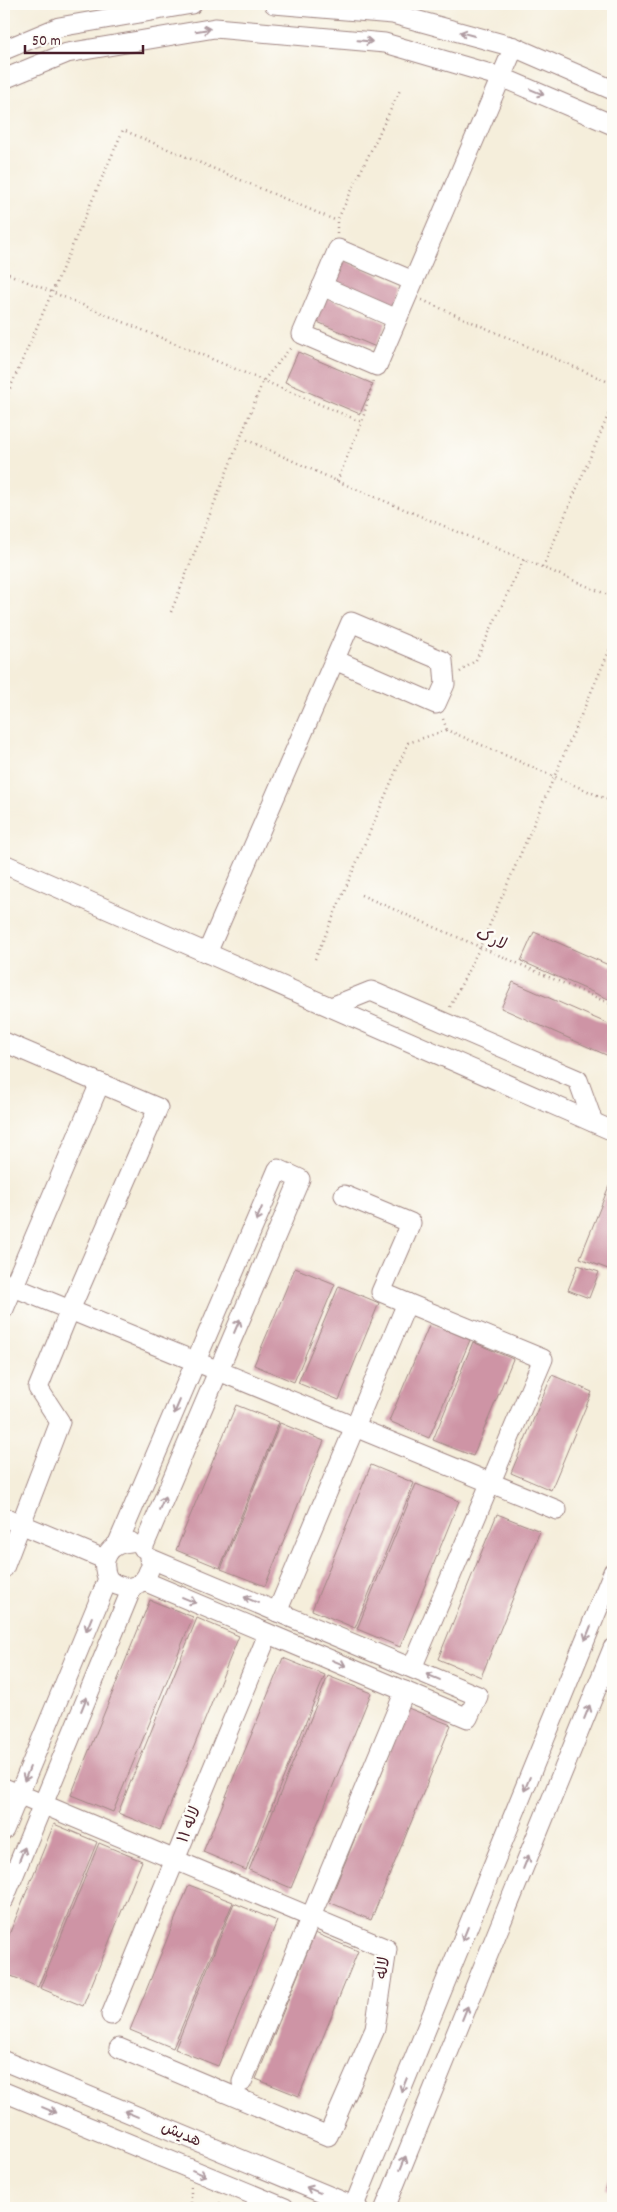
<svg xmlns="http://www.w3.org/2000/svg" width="617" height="2212" font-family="Dekko,'Playpen Sans Arabic',sans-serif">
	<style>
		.building { fill: #ce94a5 }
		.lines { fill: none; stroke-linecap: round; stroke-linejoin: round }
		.minor-casing { stroke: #a08683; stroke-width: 21 }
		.path { stroke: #a08683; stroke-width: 2.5; stroke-dasharray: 1 4; stroke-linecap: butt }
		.minor { stroke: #fff; stroke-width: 19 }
		.oneway { stroke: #ae9aa0 }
		.labels { text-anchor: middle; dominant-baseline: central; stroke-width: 5; stroke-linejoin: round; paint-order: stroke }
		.street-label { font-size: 16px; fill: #4a1f2b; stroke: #fdfcf7 }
	</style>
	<rect width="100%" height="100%" fill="#fdfcf7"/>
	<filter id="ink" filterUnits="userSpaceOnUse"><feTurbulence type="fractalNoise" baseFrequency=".02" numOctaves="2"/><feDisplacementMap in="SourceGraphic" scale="10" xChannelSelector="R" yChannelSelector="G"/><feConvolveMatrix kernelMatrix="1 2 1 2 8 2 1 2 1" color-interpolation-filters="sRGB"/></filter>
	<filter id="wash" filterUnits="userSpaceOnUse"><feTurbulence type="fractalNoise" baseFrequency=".0096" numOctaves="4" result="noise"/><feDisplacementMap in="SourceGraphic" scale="20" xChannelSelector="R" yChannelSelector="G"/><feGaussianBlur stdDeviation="1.12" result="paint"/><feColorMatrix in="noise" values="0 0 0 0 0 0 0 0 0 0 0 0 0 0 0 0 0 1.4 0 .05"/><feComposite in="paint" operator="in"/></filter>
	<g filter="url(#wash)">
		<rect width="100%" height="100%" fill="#f5eedb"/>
		<g id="blocks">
			<g class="building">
				<path d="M339 258 403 286 393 310 329 283Z"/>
				<path d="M325 297 386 323 376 347 315 321Z"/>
				<path d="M298 352 373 384 360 414 285 382Z"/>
				<path d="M534 932 613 967V1001L521 961Z"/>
				<path d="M513 982 613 1026V1058L501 1008Z"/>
				<path d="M609 1186 613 1188V1271L580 1258Z"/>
				<path d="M578 1265 599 1272 589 1298 568 1290Z"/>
				<path d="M295 1268 335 1284 294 1382 254 1365Z"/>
				<path d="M339 1286 379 1303 339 1400 298 1383Z"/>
				<path d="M430 1323 470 1340 429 1438 389 1421Z"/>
				<path d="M473 1342 513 1359 473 1456 433 1440Z"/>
				<path d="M552 1375 592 1392 551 1490 511 1473Z"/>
				<path d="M236 1405 279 1422 220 1568 176 1550Z"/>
				<path d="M280 1423 324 1441 265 1586 221 1569Z"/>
				<path d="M371 1465 414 1483 355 1628 312 1610Z"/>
				<path d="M416 1484 459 1501 400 1647 357 1629Z"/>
				<path d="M497 1514 540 1531 481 1677 438 1659Z"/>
				<path d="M150 1600 193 1617 113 1812 71 1795Z"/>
				<path d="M197 1618 239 1636 160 1830 118 1813Z"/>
				<path d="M283 1658 325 1675 246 1870 203 1852Z"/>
				<path d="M328 1676 371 1693 291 1888 249 1870Z"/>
				<path d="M408 1708 451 1725 371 1920 329 1902Z"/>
				<path d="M54 1824 97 1842 38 1987 4 1973V1947Z"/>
				<path d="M99 1843 142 1861 83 2006 40 1988Z"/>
				<path d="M189 1885 233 1902 173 2048 130 2030Z"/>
				<path d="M234 1903 277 1921 218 2066 175 2049Z"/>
				<path d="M315 1933 358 1951 299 2096 256 2079Z"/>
				<path d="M613 2170V2192L606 2189Z"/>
			</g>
		</g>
	</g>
	<g filter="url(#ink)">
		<use href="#blocks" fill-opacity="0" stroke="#a08683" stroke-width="1"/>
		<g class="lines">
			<defs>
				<g id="minor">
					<path d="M274 4 393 14 514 47 613 90"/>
					<path d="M4 50 59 27 192 4"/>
					<path d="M4 79 67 53 215 28 385 43 501 77 613 125"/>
					<path d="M413 281 338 249 302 334 377 366 514 47"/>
					<path d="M322 286 397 319"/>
					<path d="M4 864 613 1131"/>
					<path d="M207 953 351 622 443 661 445 684 436 704 335 660"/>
					<path d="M331 1007 371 991 578 1080 593 1122"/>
					<path d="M4 1042 158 1108 70 1310 557 1510"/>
					<path d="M344 1195 411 1223 381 1292 407 1303"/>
					<path d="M4 1283 70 1310 38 1388 60 1422 4 1568"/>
					<path d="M4 1309 100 1083"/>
					<path d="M4 1517 104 1559"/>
					<path d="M118 1543 278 1169 300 1179 143 1548"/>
					<path d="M108 1579C122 1592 143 1590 149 1570"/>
					<path d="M144 1581 468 1718 478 1696 149 1558"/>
					<path d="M277 1612 407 1303 543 1359 412 1668"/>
					<path d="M4 1788 387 1949 375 2029 328 2136 119 2048"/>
					<path d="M4 1830 108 1579C99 1559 109 1543 131 1542"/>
					<path d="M4 1899 132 1588"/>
					<path d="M111 2015 268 1634"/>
					<path d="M4 2061 358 2208"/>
					<path d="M242 2082 405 1691"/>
					<path d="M4 2092 285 2208"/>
					<path d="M353 2208 613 1572"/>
					<path d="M385 2208 613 1648"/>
				</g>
			</defs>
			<use href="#minor" class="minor-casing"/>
			<g class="path">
				<path d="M337 233V221L401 88"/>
				<path d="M4 272 362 422 373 381"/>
				<path d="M422 300 613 384"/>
				<path d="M4 402 123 130 337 221"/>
				<path d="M247 440 337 481 613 597"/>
				<path d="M337 481 362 422"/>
				<path d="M543 567 613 404"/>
				<path d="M171 612 263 381 292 346"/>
				<path d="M460 672 476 660 524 559"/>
				<path d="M443 719 447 730 613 802"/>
				<path d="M361 895 613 1005"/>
				<path d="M315 959 408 743 447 730"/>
				<path d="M450 1007 480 947 613 642"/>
				<path d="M191 2208V2187"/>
				<path d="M218 2208 221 2202 225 2208"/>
			</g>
			<use href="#minor" class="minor"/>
		</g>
		<defs><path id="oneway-shaft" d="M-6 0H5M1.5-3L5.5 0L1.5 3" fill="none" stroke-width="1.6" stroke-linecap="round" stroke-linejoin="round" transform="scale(1.25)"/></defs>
		<g class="oneway">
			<use href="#oneway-shaft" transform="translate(203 30) rotate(-9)"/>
			<use href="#oneway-shaft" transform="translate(467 34) rotate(-165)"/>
			<use href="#oneway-shaft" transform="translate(365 41) rotate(5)"/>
			<use href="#oneway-shaft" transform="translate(537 92) rotate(23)"/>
			<use href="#oneway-shaft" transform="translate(259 1214) rotate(113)"/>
			<use href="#oneway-shaft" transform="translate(237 1326) rotate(-67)"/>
			<use href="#oneway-shaft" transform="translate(177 1407) rotate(113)"/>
			<use href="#oneway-shaft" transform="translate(162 1503) rotate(-67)"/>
			<use href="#oneway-shaft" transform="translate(189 1600) rotate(23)"/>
			<use href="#oneway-shaft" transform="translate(251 1600) rotate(-157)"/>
			<use href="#oneway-shaft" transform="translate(89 1624) rotate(112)"/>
			<use href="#oneway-shaft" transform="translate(588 1633) rotate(112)"/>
			<use href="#oneway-shaft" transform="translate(339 1663) rotate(23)"/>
			<use href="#oneway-shaft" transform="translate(433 1677) rotate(-157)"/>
			<use href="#oneway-shaft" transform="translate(84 1704) rotate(-68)"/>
			<use href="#oneway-shaft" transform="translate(587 1712) rotate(-68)"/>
			<use href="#oneway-shaft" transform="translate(27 1774) rotate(112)"/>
			<use href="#oneway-shaft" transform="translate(527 1784) rotate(112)"/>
			<use href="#oneway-shaft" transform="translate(22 1854) rotate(-68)"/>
			<use href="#oneway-shaft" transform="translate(526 1862) rotate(-68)"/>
			<use href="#oneway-shaft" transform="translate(465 1934) rotate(112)"/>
			<use href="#oneway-shaft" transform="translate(465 2013) rotate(-68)"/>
			<use href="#oneway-shaft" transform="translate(404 2085) rotate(112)"/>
			<use href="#oneway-shaft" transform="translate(49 2110) rotate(23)"/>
			<use href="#oneway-shaft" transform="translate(131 2114) rotate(-157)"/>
			<use href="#oneway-shaft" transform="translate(403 2163) rotate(-68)"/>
			<use href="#oneway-shaft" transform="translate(199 2173) rotate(22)"/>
			<use href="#oneway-shaft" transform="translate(313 2190) rotate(-157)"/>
		</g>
	</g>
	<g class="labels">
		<g class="street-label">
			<text transform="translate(491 940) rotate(24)">لارک</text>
			<text transform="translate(190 1825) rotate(-68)">لاله ۱۱</text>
			<text transform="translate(384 1968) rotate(-82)">لاله</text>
			<text transform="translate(181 2135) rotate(23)">هدیش</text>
		</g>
	</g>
	<rect width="617" height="2212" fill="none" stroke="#fdfcf7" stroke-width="20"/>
	<path d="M25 45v8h118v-8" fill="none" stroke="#4a1f2b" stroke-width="2.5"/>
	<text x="32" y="45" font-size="15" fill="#4a1f2b" stroke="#fdfcf7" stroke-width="4" paint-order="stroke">50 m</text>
</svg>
